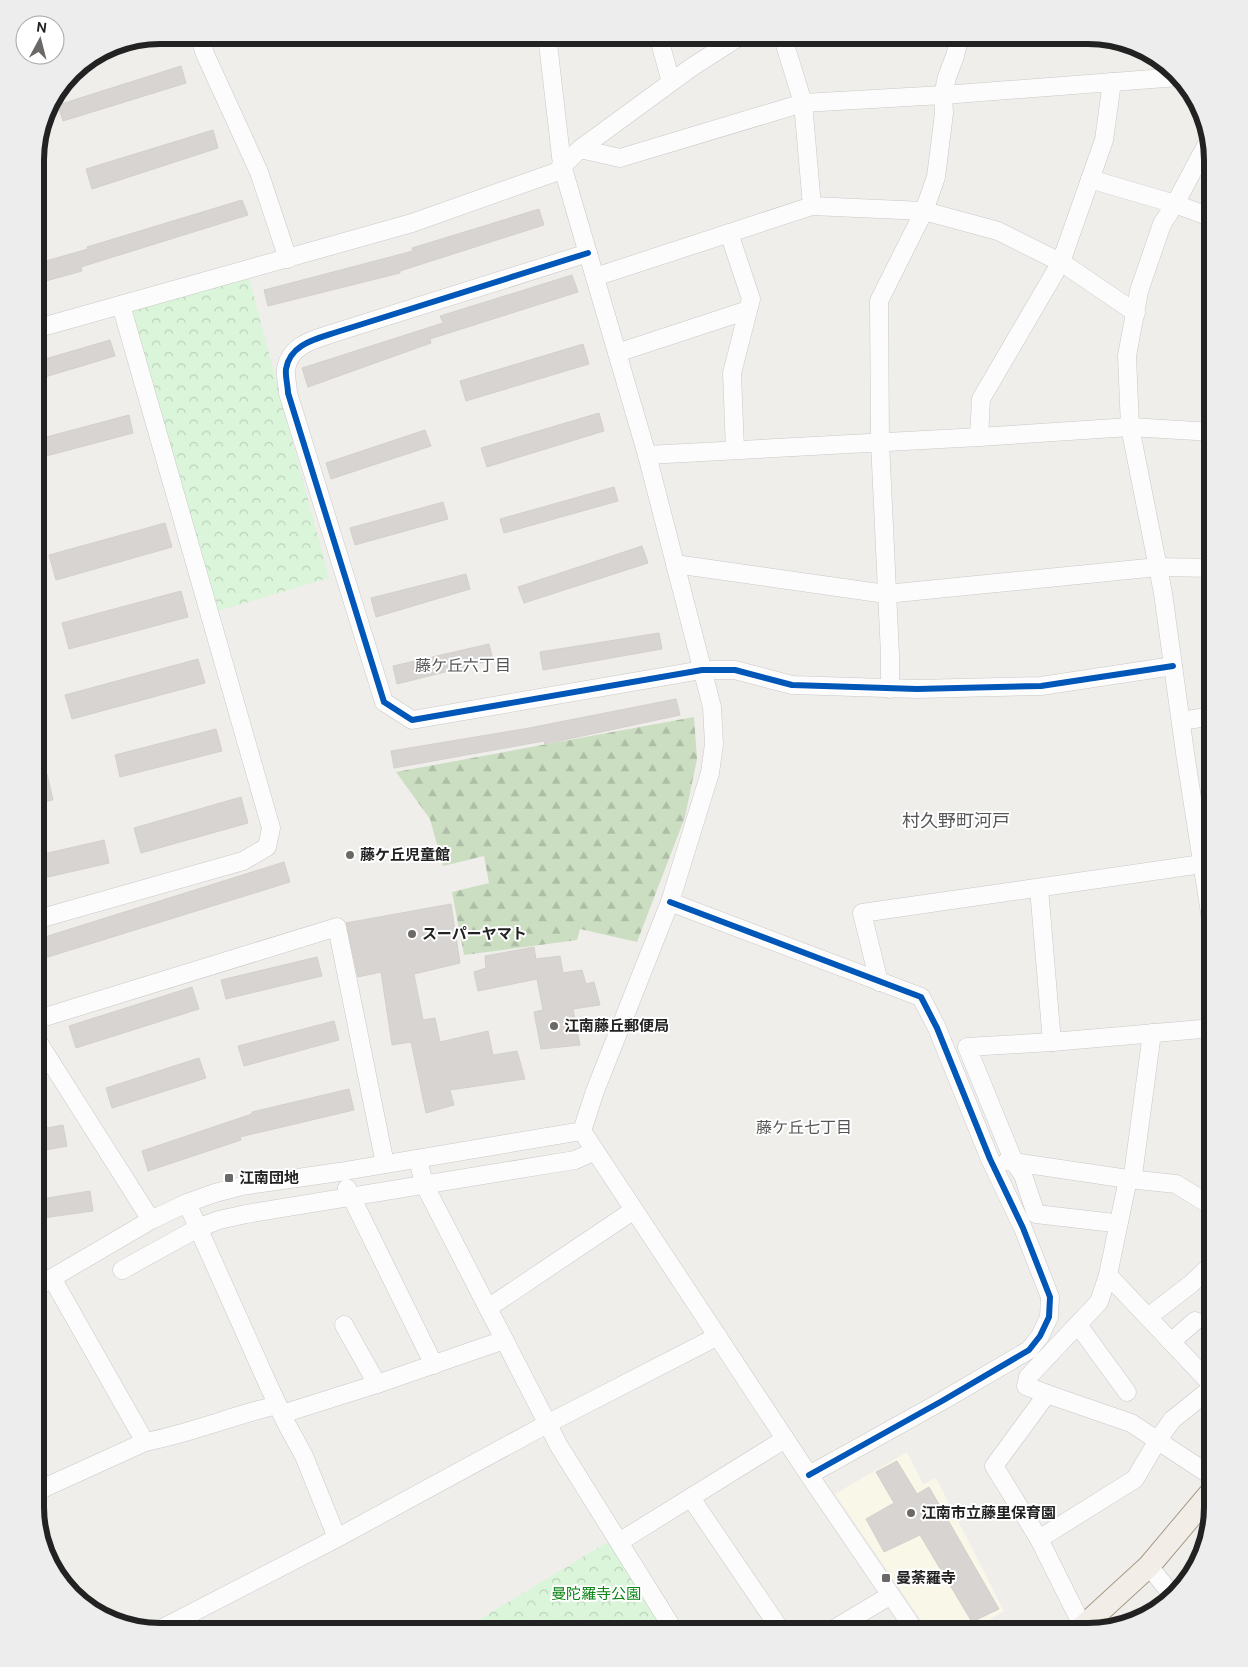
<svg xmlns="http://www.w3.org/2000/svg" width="1248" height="1667" font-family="'DM Sans','Noto Sans JP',sans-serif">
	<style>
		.education { fill: #f8f7e8 }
		.forest { fill: url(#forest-firs) }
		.park { fill: url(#park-crowns) }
		.building { fill: #d7d4d2; stroke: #d3d0cc }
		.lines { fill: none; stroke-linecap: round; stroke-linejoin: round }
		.minor-casing { stroke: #c9c8c7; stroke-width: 19 }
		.major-casing { stroke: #a79c86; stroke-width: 24 }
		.minor { stroke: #fdfcfc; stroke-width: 18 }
		.major { stroke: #f3ede7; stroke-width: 22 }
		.cycleway-casing { stroke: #fff; stroke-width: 9 }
		.cycleway { stroke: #0057b8; stroke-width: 6 }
		.poi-dot { fill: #6a6968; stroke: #fff; stroke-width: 2 }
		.labels { text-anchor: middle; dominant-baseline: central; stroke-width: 4; stroke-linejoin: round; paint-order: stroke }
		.poi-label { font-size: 15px; font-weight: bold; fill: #222; stroke: #fff; text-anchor: start }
		.park-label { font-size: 15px; fill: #0c8416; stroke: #fff }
		.neighbourhood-label { font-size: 16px; fill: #555; stroke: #fff }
		.quarter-label { font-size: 18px; fill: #555; stroke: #fff }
		.rim { fill: none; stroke: #222; stroke-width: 6 }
	</style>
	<defs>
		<pattern id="forest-firs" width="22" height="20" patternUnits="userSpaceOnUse" patternTransform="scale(1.25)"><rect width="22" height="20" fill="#cbdec1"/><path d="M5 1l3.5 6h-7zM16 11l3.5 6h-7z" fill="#aebea6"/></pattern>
		<pattern id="park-crowns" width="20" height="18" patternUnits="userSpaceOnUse" patternTransform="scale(1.25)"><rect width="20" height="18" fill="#daf5da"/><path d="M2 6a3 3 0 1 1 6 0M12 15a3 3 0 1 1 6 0" fill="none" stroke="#bbd2bb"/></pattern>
	</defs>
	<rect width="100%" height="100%" fill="#f0eeeb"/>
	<path class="education" d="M907 1452 923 1484 936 1478 1004 1611 968 1632H929L835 1494Z"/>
	<path class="forest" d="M694 717 697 759 685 817 637 942 580 929 577 940 464 955 452 892 489 883 484 856 443 866 430 819 396 772Z"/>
	<g class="park">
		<path d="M249 278 329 578 215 612 127 308Z"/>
		<path d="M609 1541 667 1632H459Z"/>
	</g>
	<g class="building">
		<path d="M181 66 186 83 63 121 58 105Z"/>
		<path d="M213 130 218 148 92 189 86 169Z"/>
		<path d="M242 200 248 215 81 267 82 271 35 284V264L88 249 87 247Z"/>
		<path d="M539 209 544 225 400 271V273L268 306 264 290 413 251 412 248Z"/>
		<path d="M572 275 578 292 430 339 431 343 308 387 302 368 443 323 440 316Z"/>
		<path d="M110 340 115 356 35 380V362Z"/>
		<path d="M583 344 589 364 466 401 460 381Z"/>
		<path d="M599 413 604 431 487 467 481 448Z"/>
		<path d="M129 415 133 433 35 459V440Z"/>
		<path d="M425 430 431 446 331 479 326 463Z"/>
		<path d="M614 487 618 501 504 533 500 519Z"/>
		<path d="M443 502 448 519 355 545 350 528Z"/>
		<path d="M165 523 172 547 56 580 49 555Z"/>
		<path d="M642 546 648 563 524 603 518 587Z"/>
		<path d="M466 574 470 589 376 617 371 598Z"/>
		<path d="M181 591 188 617 69 649 62 623Z"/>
		<path d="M659 633 662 649 543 670 540 652Z"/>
		<path d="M489 644 493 660 397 684 393 666Z"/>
		<path d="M198 659 205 683 72 719 65 695Z"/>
		<path d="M676 699 680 715 545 744 544 741 394 768 391 751 529 728Z"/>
		<path d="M216 729 222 751 120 777 115 755Z"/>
		<path d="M47 774 53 800 35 804V777Z"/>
		<path d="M241 797 248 823 141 853 134 828Z"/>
		<path d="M104 840 109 863 35 880V856Z"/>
		<path d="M284 862 290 882 35 961V940Z"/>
		<path d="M451 904 460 963 414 974 423 1020 435 1018 440 1042 488 1031 493 1055 517 1051 525 1079 450 1090 454 1105 426 1113 411 1042 392 1045 381 972 358 977 346 923Z"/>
		<path d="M534 947 536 959 560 956 563 973 582 970 586 984 594 982 600 1005 573 1009 580 1045 541 1049 534 1012 543 1010 537 979 478 991 474 972 486 968 485 956Z"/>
		<path d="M317 957 322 976 226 999 221 980Z"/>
		<path d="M192 987 199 1009 76 1048 69 1026Z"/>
		<path d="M334 1021 339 1040 244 1066 238 1046Z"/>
		<path d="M199 1058 206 1078 112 1108 106 1088Z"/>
		<path d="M349 1089 354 1110 240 1137 241 1140 148 1171 142 1151 252 1114V1112Z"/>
		<path d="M63 1125 67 1146 35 1152V1130Z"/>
		<path d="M90 1191 93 1211 35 1219V1200Z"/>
		<path d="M897 1461 917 1494 929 1487 999 1609 972 1622 920 1535 884 1552 866 1519 894 1503 876 1472Z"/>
	</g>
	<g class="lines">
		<defs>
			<g id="minor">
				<path d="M199 35 205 54 259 172 288 259"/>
				<path d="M547 35 562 165 647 455 712 707 714 744 710 773 670 902 595 1091 582 1131"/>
				<path d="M658 35 671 82"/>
				<path d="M782 35 803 103 812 206"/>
				<path d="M1208 142 1175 204 1162 224 1139 291 1127 356 1130 427 1163 593 1185 753 1213 932"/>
				<path d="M580 149 620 158 803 103 943 95 1178 77"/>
				<path d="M1090 179 1175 204 1213 218"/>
				<path d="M729 233 751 299 732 373 735 450"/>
				<path d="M588 253 337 332C316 339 290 344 286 369 285 376 288 386 288 393L384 702 412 720 702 670H735L792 685 917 689 1041 686 1173 666"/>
				<path d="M595 277 812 206 924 211 998 231 1064 264 1136 313"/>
				<path d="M35 329 412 223 556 172 580 149 692 67 742 35"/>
				<path d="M617 353 748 310"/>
				<path d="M979 437 981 399 1061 262 1104 140 1112 82"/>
				<path d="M647 455 979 437 1130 427 1213 432"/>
				<path d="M675 564 886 594 1158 567 1213 568"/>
				<path d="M890 689V655L880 442 879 301 924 211 936 177 944 113 943 95 947 77 955 56 960 35"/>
				<path d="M1181 721 1213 716"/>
				<path d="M1039 888 1052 1042 1213 1028"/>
				<path d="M670 902 921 997 937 1028 990 1159 1023 1228 1050 1297 1049 1317 1040 1336 1029 1350 942 1401 809 1475"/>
				<path d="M35 920 243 861 267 847 271 828 121 305"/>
				<path d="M879 982 862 913 1202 864"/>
				<path d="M35 1020 337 927 385 1164"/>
				<path d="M35 1037 151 1220"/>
				<path d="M1052 1042 967 1047 1014 1162 1023 1175 1036 1214 1114 1223"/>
				<path d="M582 1131 809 1475 916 1632"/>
				<path d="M418 1159 424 1184 559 1446 675 1632"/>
				<path d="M1007 1161 1128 1179 1176 1184 1213 1207"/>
				<path d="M1133 1175 1152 1033"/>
				<path d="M1128 1179 1108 1275 1213 1386"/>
				<path d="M347 1188 434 1365"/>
				<path d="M187 1203 267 1382 286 1423 304 1456 337 1538"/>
				<path d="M122 1270 198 1228 219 1220 246 1214 575 1160 595 1151"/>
				<path d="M52 1278 145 1442"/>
				<path d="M35 1288 151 1220 187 1203 215 1193 242 1186 339 1172 582 1131"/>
				<path d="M488 1308 634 1210"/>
				<path d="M1148 1317 1191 1284 1213 1263"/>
				<path d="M344 1325 377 1384"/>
				<path d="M1078 1325 1127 1392"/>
				<path d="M1171 1342 1195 1321"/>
				<path d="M1047 1394 1026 1386 1028 1377 1099 1302 1108 1275"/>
				<path d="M282 1414 377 1384 504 1340"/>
				<path d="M35 1470 43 1489"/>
				<path d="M35 1492 145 1442C190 1434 233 1415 278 1405"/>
				<path d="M691 1498 782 1632"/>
				<path d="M1039 1539 1135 1479 1158 1440 1172 1420 1213 1387"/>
				<path d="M619 1542 785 1439"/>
				<path d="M1149 1566 1172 1595"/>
				<path d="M1083 1627 1039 1539 994 1466 1047 1394 1131 1423 1213 1477"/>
				<path d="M157 1631 337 1538 547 1424 718 1336"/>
				<path d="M829 1632 891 1595"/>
			</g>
			<path id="major" d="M1077 1632 1149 1566 1213 1490"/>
		</defs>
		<use href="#minor" class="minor-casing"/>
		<use href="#major" class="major-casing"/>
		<use href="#minor" class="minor"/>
		<use href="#major" class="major"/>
		<defs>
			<g id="cycleway">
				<path d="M588 253 337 332C316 339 290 344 286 369 285 376 288 386 288 393L384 702 412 720 702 670H735L792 685 917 689 1041 686 1173 666"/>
				<path d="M670 902 921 997 937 1028 990 1159 1023 1228 1050 1297 1049 1317 1040 1336 1029 1350 942 1401 809 1475"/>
			</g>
		</defs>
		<use href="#cycleway" class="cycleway-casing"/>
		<use href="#cycleway" class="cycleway"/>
	</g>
	<g class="poi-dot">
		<circle cx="350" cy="855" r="5"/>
		<circle cx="412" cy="934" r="5"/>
		<circle cx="554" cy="1026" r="5"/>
		<rect x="224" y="1173" width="10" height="10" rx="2.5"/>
		<circle cx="911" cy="1513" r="5"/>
		<rect x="881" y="1573" width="10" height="10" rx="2.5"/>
	</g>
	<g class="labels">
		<g class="poi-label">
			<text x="360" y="855">藤ケ丘児童館</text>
			<text x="422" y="934">スーパーヤマト</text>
			<text x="564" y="1026">江南藤丘郵便局</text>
			<text x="239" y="1178">江南団地</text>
			<text x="921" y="1513">江南市立藤里保育園</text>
			<text x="896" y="1578">曼荼羅寺</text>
		</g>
		<g class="park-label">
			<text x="596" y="1594">曼陀羅寺公園</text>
		</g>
		<g class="neighbourhood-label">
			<text x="463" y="665">藤ケ丘六丁目</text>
			<text x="804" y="1127">藤ケ丘七丁目</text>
		</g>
		<g class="quarter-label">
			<text x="956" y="821">村久野町河戸</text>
		</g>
	</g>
	<path d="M0 0H1248V1667H0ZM160 44H1088A116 116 0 0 1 1204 160V1507A116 116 0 0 1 1088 1623H160A116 116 0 0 1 44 1507V160A116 116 0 0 1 160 44Z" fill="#ededed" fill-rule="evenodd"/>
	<path class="rim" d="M160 44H1088A116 116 0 0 1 1204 160V1507A116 116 0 0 1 1088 1623H160A116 116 0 0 1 44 1507V160A116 116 0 0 1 160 44Z"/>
	<g transform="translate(40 40) rotate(7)"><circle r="24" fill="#ffffff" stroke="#a7a7a7"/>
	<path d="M0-4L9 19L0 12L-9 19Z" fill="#6a6968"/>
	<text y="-8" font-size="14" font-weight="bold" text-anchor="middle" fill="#222222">N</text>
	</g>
</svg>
